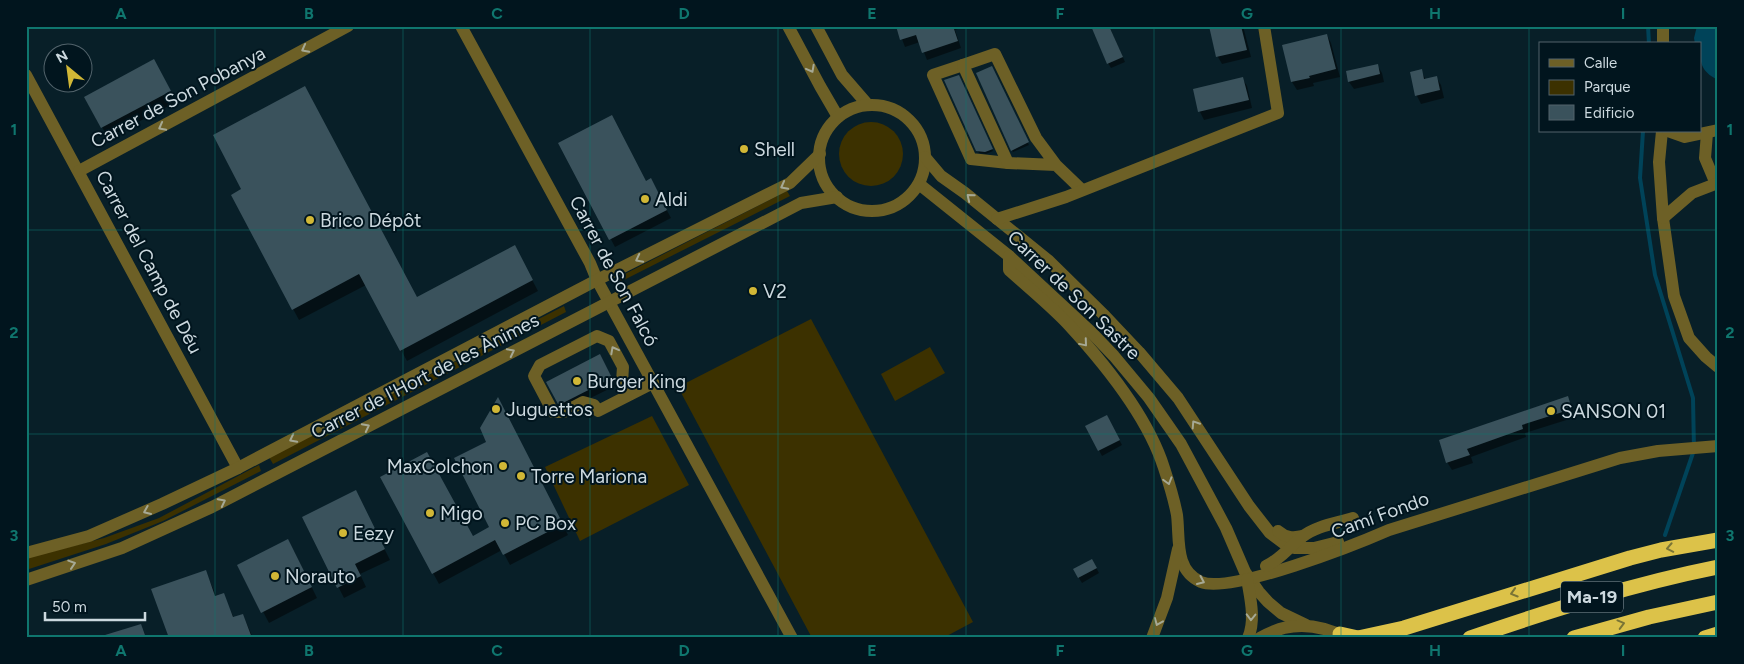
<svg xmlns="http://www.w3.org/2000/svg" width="1744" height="664" font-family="Figtree,sans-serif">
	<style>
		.green { fill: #3c3100 }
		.water { fill: #004359 }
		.shadow { fill: #0007 }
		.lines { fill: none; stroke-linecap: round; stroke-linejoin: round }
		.stream { stroke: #004359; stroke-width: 4 }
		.building { fill: #3a525c }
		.minor { stroke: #6d6026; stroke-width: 12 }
		.highway { stroke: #dcc249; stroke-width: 15 }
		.oneway { stroke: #a6a995 }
		.oneway2 { stroke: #797436 }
		.grid { fill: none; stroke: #0f766e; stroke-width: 1; stroke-opacity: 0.55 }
		.poi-dot { fill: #d1b736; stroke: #01151e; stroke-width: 2 }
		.labels { text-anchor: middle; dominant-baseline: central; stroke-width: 4; stroke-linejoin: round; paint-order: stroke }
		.shield { fill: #01151e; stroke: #8f9ea5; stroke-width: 1 }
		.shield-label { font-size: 18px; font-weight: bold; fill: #ccd9df }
		.street-label { font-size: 19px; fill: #ccd9df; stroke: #01151e }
		.poi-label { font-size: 19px; fill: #ccd9df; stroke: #01151e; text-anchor: start }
		.neatline { fill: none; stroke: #0f766e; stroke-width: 2 }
		.grid-label { font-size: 16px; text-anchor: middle; font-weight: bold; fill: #0f766e }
	</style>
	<rect width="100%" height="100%" fill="#081f28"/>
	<g class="green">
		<circle cx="871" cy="154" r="32"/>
		<path d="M787 191 790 196 616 284 613 280Z"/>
		<path d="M564 306 566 312 273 464 269 457Z"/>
		<path d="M811 319 973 622 943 638H812L678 387Z"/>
		<path d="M930 347 945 373 895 401 881 374Z"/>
		<path d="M652 416 689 485 580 541 545 467Z"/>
		<path d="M259 465 261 471 163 521 106 544 26 570V558L104 538 159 518Z"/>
	</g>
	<path class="water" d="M1697 26H1718V80C1700 71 1700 62 1700 44H1695L1694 38Z"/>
	<g class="shadow">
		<path d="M897 26H967L955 30 961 48 927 60 920 42 905 47Z"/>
		<path d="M1109 26 1125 62 1111 68 1108 63Z"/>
		<path d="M1210 26H1243L1251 57 1222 64 1218 57Z"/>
		<path d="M1327 35 1331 43 1340 77 1313 83 1314 86 1297 90 1292 82 1283 46Z"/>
		<path d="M1377 65 1382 73 1384 82 1354 89 1349 82Z"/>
		<path d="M991 67 1029 145 1013 152 977 74Z"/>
		<path d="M159 71 176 102 108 138 86 97Z"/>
		<path d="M1421 71 1426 80 1436 77 1441 85 1444 98 1421 104 1417 96 1411 73Z"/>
		<path d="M958 77 993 151 986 154 979 153 978 151Z"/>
		<path d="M1242 78 1247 86 1252 108 1204 120 1200 112 1194 90Z"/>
		<path d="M560 144 646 182 655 188 671 218 615 247Z"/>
		<path d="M232 195 417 298 520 257 538 291 407 361 366 285 299 320Z"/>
		<path d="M604 364 615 386 564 411 548 383Z"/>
		<path d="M1567 398 1576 417 1525 433 1526 437 1471 457 1473 463 1452 470 1447 462 1440 441Z"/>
		<path d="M503 409 568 535 510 565 502 550 439 584 433 573 472 537 490 528 488 442Z"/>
		<path d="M1107 416 1122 445 1102 456 1087 427Z"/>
		<path d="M361 502 390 560 360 574 366 587 344 598 303 517Z"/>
		<path d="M294 551 317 598 269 623 239 566Z"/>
		<path d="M1092 560 1099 573 1082 583 1074 570Z"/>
		<path d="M205 571 217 597 223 595 234 618 243 615 253 638H170Z"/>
	</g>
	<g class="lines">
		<g class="stream">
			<path d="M1648 26 1649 44"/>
			<path d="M1643 131 1640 178 1655 275 1693 398 1694 450 1665 535"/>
		</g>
	</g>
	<g class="building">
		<path d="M896 26H953L958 41 922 53 916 35 900 40Z"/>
		<path d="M1091 26H1109L1123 57 1107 64Z"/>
		<path d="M1209 26H1241L1247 50 1216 57Z"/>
		<path d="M1327 34 1336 69 1309 76 1310 78 1291 82 1282 45Z"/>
		<path d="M154 59 171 91 101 128 84 97Z"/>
		<path d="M1378 64 1380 74 1348 82 1346 71Z"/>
		<path d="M992 66 1029 142 1011 151 976 73Z"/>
		<path d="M1422 69 1424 79 1437 76 1440 90 1415 96 1410 72Z"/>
		<path d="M959 75 993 149 985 152 976 151 944 80Z"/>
		<path d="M1243 77 1249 100 1198 112 1193 89Z"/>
		<path d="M305 86 417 297 515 245 533 280 400 351 359 274 292 310 231 195 241 189 213 135Z"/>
		<path d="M612 115 646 181 651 178 667 210 609 240 558 143Z"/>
		<path d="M600 354 612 378 561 404H558L546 382Z"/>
		<path d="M1568 396 1572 409 1522 425 1523 429 1467 449 1470 455 1446 463 1439 440Z"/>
		<path d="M498 397 563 524 503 555 495 540 432 574 380 477 427 452 473 536 489 527 454 458 486 442 480 428Z"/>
		<path d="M1107 415 1120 440 1098 451 1085 426Z"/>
		<path d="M356 490 385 549 355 564 361 576 337 588 302 517Z"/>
		<path d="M288 539 312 587 261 613 237 565Z"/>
		<path d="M1092 559 1097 568 1078 578 1073 569Z"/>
		<path d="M206 570 215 596 224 593 233 617 243 614 252 638H169L151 589Z"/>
		<path d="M141 624 146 638H105V635Z"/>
	</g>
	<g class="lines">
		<g class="minor">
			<path d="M461 26 590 263 597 280 792 638"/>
			<path d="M788 26 820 86 838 117"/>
			<path d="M816 26 842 75 868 105"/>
			<path d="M1663 44V26"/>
			<path d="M963 65 933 75 971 159 1008 163"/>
			<path d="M26 75 238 468"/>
			<circle cx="872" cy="158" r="53"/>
			<path d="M1662 131 1659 162 1663 218 1674 296 1689 338 1706 357 1718 367"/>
			<path d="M1668 131 1685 137 1718 130"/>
			<path d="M1707 133 1705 158 1716 184"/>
			<path d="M925 157 941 176 965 193 1049 261 1105 316 1139 352 1178 398 1249 506 1270 533 1286 545 1295 548H1314L1338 542"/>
			<path d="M1056 165 1008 163 963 65 995 54 1036 138 1056 165 1082 190"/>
			<path d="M79 171 348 26"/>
			<path d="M919 184 1009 256 1092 333 1114 356 1149 398 1181 444 1226 528 1245 572 1259 592 1268 602 1281 613 1306 625"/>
			<path d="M1663 218 1692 193 1718 183"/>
			<path d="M997 219 1066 197 1278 113 1264 26"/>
			<path d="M1009 256V270C1029 288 1050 305 1068 324 1104 363 1148 417 1164 468 1169 483 1174 499 1177 515 1180 539 1174 570 1201 582 1231 594 1357 544 1389 530L1620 458 1658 451 1718 446"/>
			<path d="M629 394 622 382 623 367 609 341 597 336 540 365 534 376 553 412H564L583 402 594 405 598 411 653 383"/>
			<path d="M1278 531C1286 538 1293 538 1303 536"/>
			<path d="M26 553 89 536 162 504 238 468 597 280 790 183 820 154"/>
			<path d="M1266 566C1281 559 1289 547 1302 537 1315 526 1337 523 1353 518"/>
			<path d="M1247 579C1250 597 1256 620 1248 638"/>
			<path d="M26 580 122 548 212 507 801 203 837 197"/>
			<path d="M1152 638 1167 598 1178 549"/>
			<path d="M1260 638C1288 621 1318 623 1347 638"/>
		</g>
		<g class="highway">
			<path d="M1340 634 1358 638"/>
			<path d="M1358 638 1404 628 1630 558 1661 550 1718 540"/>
			<path d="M1470 638C1552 610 1633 584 1718 567"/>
			<path d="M1574 638 1649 617 1718 602"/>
			<path d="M1705 638 1718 634"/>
		</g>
	</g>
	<defs><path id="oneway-chevron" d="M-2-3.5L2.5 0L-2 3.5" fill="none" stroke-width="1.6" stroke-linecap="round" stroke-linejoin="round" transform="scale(1.25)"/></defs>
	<g class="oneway">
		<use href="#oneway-chevron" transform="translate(305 49) rotate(152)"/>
		<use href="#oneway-chevron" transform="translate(811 69) rotate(62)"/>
		<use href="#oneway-chevron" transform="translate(162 127) rotate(152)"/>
		<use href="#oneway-chevron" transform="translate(784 186) rotate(152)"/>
		<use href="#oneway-chevron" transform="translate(970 197) rotate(-141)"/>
		<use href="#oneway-chevron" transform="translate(639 259) rotate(153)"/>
		<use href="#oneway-chevron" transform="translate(1084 343) rotate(50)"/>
		<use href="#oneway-chevron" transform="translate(614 350) rotate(-118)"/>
		<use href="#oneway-chevron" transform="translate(511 352) rotate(-27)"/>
		<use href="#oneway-chevron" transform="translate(1195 424) rotate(-123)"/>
		<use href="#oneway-chevron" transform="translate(366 427) rotate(-27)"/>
		<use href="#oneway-chevron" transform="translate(293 439) rotate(153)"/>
		<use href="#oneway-chevron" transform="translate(1168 481) rotate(74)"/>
		<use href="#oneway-chevron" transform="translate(222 502) rotate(-27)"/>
		<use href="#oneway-chevron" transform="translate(147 511) rotate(157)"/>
		<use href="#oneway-chevron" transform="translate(72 564) rotate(-18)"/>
		<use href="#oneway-chevron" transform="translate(1201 581) rotate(24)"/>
		<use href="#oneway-chevron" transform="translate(1251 617) rotate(91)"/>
		<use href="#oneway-chevron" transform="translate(1158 622) rotate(112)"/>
	</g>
	<g class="oneway2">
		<use href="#oneway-chevron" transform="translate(1670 548) rotate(169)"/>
		<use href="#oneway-chevron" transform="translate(1514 593) rotate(163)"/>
		<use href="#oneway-chevron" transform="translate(1621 624) rotate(-15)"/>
	</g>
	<path class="grid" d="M215 26V638M403 26V638M590 26V638M778 26V638M966 26V638M1154 26V638M1341 26V638M1529 26V638M26 230H1718M26 434H1718"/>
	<g class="poi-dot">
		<circle cx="744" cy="149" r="5"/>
		<circle cx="645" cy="199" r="5"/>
		<circle cx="310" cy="220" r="5"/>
		<circle cx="753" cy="291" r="5"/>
		<circle cx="577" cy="381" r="5"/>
		<circle cx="496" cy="409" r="5"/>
		<circle cx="1551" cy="411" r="5"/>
		<circle cx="503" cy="466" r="5"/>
		<circle cx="521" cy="476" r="5"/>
		<circle cx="430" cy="513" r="5"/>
		<circle cx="505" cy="523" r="5"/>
		<circle cx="343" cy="533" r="5"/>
		<circle cx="275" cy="576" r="5"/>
	</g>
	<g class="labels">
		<rect class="shield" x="1561" y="581.5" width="62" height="31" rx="4"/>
		<g class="shield-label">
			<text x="1592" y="597">Ma-19</text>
		</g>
		<g class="street-label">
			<text transform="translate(178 97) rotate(-28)">Carrer de Son Pobanya</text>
			<text transform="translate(149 262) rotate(62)">Carrer del Camp de Déu</text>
			<text transform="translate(614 271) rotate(62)">Carrer de Son Falcó</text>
			<text transform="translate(1074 295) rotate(44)">Carrer de Son Sastre</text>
			<text transform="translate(425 376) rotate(-27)">Carrer de l'Hort de les Ànimes</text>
			<text transform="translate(1380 515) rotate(-20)">Camí Fondo</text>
		</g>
		<g class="poi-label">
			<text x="754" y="149">Shell</text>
			<text x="655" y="199">Aldi</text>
			<text x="320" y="220">Brico Dépôt</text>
			<text x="763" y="291">V2</text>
			<text x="587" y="381">Burger King</text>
			<text x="506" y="409">Juguettos</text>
			<text x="1561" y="411">SANSON 01</text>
			<text x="493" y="466" text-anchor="end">MaxColchon</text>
			<text x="531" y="476">Torre Mariona</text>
			<text x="440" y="513">Migo</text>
			<text x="515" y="523">PC Box</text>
			<text x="353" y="533">Eezy</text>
			<text x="285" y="576">Norauto</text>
		</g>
	</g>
	<rect width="1744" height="664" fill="none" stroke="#01151e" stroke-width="55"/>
	<rect x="1539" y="42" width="162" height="90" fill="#01151e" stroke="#52636b"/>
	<rect x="1549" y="59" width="25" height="8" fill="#6d6026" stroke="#52636b"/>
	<text x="1584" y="68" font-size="15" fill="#ccd9df">Calle</text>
	<rect x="1549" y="80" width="25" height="15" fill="#3c3100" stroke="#52636b"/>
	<text x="1584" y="92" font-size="15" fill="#ccd9df">Parque</text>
	<rect x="1549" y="105" width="25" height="15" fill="#3a525c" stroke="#52636b"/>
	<text x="1584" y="118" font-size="15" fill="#ccd9df">Edificio</text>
	<g transform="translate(68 68) rotate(331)"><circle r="24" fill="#01151e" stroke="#52636b"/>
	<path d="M0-4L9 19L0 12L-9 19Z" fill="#d1b736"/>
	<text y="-8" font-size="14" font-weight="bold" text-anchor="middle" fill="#ccd9df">N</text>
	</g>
	<path d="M45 612v8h100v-8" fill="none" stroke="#ccd9df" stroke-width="2.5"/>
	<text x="52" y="612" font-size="15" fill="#ccd9df" stroke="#01151e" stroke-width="4" paint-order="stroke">50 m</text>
	<rect x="28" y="28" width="1688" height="608" class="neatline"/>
	<g class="grid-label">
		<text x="121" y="19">A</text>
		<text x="309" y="19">B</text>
		<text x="497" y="19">C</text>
		<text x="684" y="19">D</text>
		<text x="872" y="19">E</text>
		<text x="1060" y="19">F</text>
		<text x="1247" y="19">G</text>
		<text x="1435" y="19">H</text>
		<text x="1623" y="19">I</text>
		<text x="14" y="135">1</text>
		<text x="1730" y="135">1</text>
		<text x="14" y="338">2</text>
		<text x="1730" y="338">2</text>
		<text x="14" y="541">3</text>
		<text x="1730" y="541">3</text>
		<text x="121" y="656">A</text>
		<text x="309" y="656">B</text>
		<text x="497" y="656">C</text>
		<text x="684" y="656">D</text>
		<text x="872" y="656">E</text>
		<text x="1060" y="656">F</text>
		<text x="1247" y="656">G</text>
		<text x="1435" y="656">H</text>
		<text x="1623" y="656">I</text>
	</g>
</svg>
